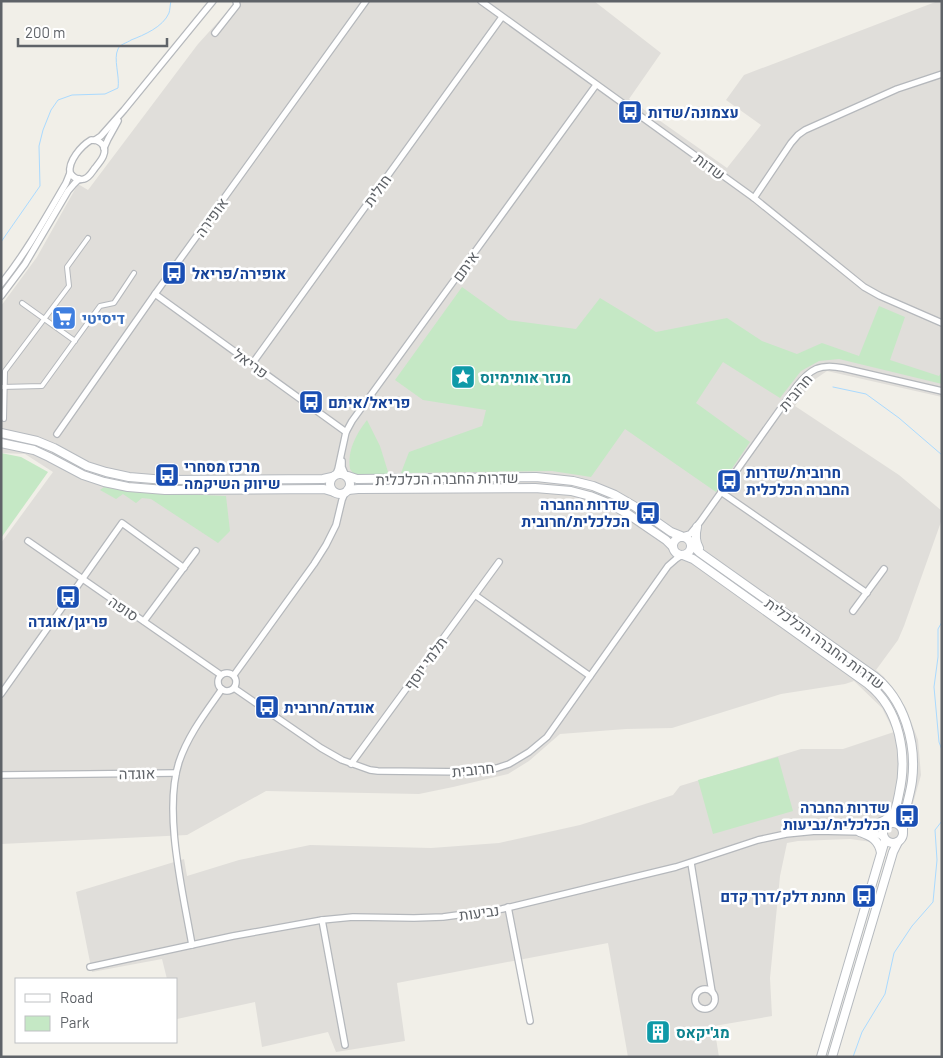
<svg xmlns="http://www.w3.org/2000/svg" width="943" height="1058" font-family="Barlow,Heebo,sans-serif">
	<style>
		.industrial { fill: #e0deda }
		.green { fill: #c5e8c5 }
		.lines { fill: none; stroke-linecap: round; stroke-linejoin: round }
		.stream { stroke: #aadaff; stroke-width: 1 }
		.pedestrian-casing { stroke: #b5b8bc; stroke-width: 6 }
		.minor-casing { stroke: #b5b8bc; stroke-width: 8 }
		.secondary-casing { stroke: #b6babf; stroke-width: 10 }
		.pedestrian { stroke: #fff; stroke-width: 4 }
		.minor { stroke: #fff; stroke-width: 5.5 }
		.secondary { stroke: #fff; stroke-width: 8 }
		.labels { text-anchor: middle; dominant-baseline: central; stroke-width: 5; stroke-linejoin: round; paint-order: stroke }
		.transit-label { font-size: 15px; font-weight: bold; fill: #164399; stroke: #fff; text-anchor: start }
		.street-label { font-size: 15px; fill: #5f6368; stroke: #fff }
		.shop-label { font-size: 15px; font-weight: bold; fill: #366cbe; stroke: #fff; text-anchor: start }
		.culture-label { font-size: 15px; font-weight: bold; fill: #0d838f; stroke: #fff; text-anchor: start }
	</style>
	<rect width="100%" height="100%" fill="#f1efe8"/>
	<path class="industrial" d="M237 1H594L661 53 629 99 727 168 761 125 726 100 744 75 938 1H942V397L827 371 814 380 795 406 899 475 942 511V519L904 626 898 640 876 670 884 677 906 708 918 740 921 775 901 846 850 839 798 841 787 843 780 876 770 978 772 1016 714 1026 719 1057H628L608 943 397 983 405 1041 336 1052 328 1032 262 1047 255 1002 177 1019 176 979H167L162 959 92 972 76 892 184 859 187 876 239 860 310 845 431 848 499 843 580 825 673 795 680 786 801 749H843L894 732 882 708 854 681 845 684 781 694 672 728 626 729 560 734 529 761 508 774 453 787 419 794 266 791 187 835 1 844V543L53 472 25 454 1 453V306L37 257 78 184 88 190 198 44Z"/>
	<g class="green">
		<path d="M462 287 508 320 576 329 600 298 656 332 727 318 762 341 797 354 822 343 859 356 879 306 905 317 890 360 939 376 942 371V384L839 359 819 361 801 371 780 398 723 362 696 403 750 442 716 492 625 429 591 477 552 471 401 473 409 452 482 426 486 410 423 400 395 380Z"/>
		<path d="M367 420 380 446 389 475 356 474 353 473 350 469C347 451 356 434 367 420Z"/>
		<path d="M1 453 21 457 48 472 1 538Z"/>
		<path d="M104 487 133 492 226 496 230 531 218 543 151 499 142 498 136 503 123 494 116 499 100 490Z"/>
		<path d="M778 757 793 811 713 834 698 780Z"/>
	</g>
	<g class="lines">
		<g class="stream">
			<path d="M1 242 40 186 39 146 43 130 51 110 58 100 72 95 105 94 118 88C120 76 113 59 118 49 120 44 127 43 131 40 144 35 163 27 169 13 170 10 170 5 171 1"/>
			<path d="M833 387 866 394 899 418 942 455"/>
			<path d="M942 622 938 629V657L934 687 939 742 942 750"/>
			<path d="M853 1057 862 1032 885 994 894 953 912 926 933 902 937 860 935 830 942 821"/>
		</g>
		<defs>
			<g id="pedestrian">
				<path d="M22 303 75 341"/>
				<path d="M1 387 42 386 100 306 114 303 134 273"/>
				<path d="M4 419 5 371 69 286 67 267 88 238"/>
			</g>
			<g id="minor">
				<path d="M481 1 754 198 864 287 880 296 942 323"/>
				<path d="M215 33 237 5 236 1"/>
				<path d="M91 140C95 140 98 140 102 144 109 152 100 162 95 168 92 172 89 178 84 179 78 181 73 177 70 173 68 161 81 146 91 140Z"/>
				<path d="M95 140 101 136 124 110 213 1"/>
				<path d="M104 148 108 139 118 121"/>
				<path d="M754 198 791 143 798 135 805 130 897 89 942 74"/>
				<path d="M1 284C26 253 46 217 66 183L70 173"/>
				<path d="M155 294 346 432"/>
				<path d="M1 296 25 264 68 191 74 184 79 179"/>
				<path d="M252 364 502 17"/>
				<path d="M57 434 155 294 366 1"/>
				<path d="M342 461V467L345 474"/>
				<path d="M336 474 338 469 346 432 352 421 596 85"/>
				<path d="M721 492 867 593"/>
				<path d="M683 536 690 534 700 522 796 387C810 369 820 363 843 368L942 391"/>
				<path d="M28 541 221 675"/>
				<path d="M475 595 590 676"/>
				<path d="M853 611 884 569"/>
				<path d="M144 621 196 551"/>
				<circle cx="227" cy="682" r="9"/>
				<path d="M234 675 314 564 326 545 336 525 342 500 345 493"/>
				<path d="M234 688 321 748 342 760 370 770 378 771 471 772 497 768 509 764 529 752 547 737 668 566 676 559 682 555"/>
				<path d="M1 694 122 523 184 568"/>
				<path d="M351 764 499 562"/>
				<path d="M1 775 176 773"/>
				<path d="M867 831 886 826"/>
				<path d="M691 863 712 992"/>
				<path d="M508 907 530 1021"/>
				<path d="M322 920 345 1045"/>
				<path d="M192 945C183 893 163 812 179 762 188 735 206 712 222 689"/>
				<path d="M90 967 233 936 322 920 353 917 414 918 443 917 502 909 676 867 758 840 786 834 816 831 863 832 879 835 883 837"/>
				<circle cx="705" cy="999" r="10"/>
			</g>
			<g id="secondary">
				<path d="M1 433 37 441 54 448 87 466 106 472 129 477 165 480 323 479 332 477"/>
				<path d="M1 443 34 450 49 457 83 475 104 482 128 487 165 490 324 489 334 492"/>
				<circle cx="340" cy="484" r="10"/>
				<path d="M348 476 357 479 536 477 573 481 593 486 615 495 634 506 671 532 681 536"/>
				<path d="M348 490 358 489 535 488 571 491 590 496 610 504 628 514 666 540 673 547"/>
				<path d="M697 527C695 535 695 541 699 548"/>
				<circle cx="682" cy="546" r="9"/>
				<path d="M691 544 699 552 874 676C904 699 917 743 912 781 910 797 903 813 903 830"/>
				<path d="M683 555 693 559 868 684C900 709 908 756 899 794 897 805 895 815 889 824"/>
				<circle cx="893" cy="833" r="10"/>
				<path d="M860 832 885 820 891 815"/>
				<path d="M860 832C871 836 879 840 881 853"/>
				<path d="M821 1057 885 840"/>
				<path d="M832 1057 893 852 898 842"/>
			</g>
		</defs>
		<use href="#pedestrian" class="pedestrian-casing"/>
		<use href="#minor" class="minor-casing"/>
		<use href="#secondary" class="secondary-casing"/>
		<use href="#pedestrian" class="pedestrian"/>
		<use href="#minor" class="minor"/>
		<use href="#secondary" class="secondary"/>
	</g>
	<defs>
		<symbol id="bus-square" viewBox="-11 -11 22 22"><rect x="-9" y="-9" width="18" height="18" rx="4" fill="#1a4fb4" stroke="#fff"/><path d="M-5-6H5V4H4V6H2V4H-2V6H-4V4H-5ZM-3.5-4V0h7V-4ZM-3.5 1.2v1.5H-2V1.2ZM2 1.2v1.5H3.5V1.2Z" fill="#fff"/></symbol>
		<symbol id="supermarket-square" viewBox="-11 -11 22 22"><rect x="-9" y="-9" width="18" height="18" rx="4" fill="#3f7fe0" stroke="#fff"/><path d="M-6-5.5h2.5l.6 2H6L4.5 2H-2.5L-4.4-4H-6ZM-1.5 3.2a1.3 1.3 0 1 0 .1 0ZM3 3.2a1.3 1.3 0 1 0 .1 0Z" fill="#fff"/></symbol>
		<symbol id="sight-square" viewBox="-11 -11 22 22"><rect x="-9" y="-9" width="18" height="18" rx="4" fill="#0f9aa8" stroke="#fff"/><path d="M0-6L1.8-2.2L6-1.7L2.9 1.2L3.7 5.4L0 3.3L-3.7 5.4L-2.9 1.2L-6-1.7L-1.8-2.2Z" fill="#fff"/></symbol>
		<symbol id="building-square" viewBox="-11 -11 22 22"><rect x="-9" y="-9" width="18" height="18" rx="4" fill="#0f9aa8" stroke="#fff"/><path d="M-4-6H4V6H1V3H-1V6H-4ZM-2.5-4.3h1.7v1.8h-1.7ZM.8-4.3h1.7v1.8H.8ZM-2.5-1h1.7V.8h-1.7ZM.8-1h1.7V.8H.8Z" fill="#fff"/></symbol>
	</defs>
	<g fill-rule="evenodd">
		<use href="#bus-square" x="616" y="98" width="28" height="28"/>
		<use href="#bus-square" x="160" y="259" width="28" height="28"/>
		<use href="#supermarket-square" x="50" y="304" width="28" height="28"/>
		<use href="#sight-square" x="449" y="363" width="28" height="28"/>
		<use href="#bus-square" x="297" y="388" width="28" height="28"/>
		<use href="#bus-square" x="153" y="461" width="28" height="28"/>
		<use href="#bus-square" x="715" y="467" width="28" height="28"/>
		<use href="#bus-square" x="634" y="499" width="28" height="28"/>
		<use href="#bus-square" x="54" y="583" width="28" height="28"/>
		<use href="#bus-square" x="253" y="693" width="28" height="28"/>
		<use href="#bus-square" x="893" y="802" width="28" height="28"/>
		<use href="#bus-square" x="850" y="882" width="28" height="28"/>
		<use href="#building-square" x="644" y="1018" width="28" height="28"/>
	</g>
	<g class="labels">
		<g class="transit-label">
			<text x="648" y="112">עצמונה/שדות</text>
			<text x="192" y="273">אופירה/פריאל</text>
			<text x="328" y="402">פריאל/איתם</text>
			<text x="184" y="466">מרכז מסחרי<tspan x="184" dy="17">שיווק השיקמה</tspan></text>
			<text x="746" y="472">חרובית/שדרות<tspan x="746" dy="17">החברה הכלכלית</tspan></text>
			<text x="630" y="504" text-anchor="end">שדרות החברה<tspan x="630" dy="17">הכלכלית/חרובית</tspan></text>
			<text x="68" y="621" text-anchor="middle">פריגן/אוגדה</text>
			<text x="284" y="707">אוגדה/חרובית</text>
			<text x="890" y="807" text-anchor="end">שדרות החברה<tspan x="890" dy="17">הכלכלית/נביעות</tspan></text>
			<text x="846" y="896" text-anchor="end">תחנת דלק/דרך קדם</text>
		</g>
		<g class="street-label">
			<text transform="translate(710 166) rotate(36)">שדות</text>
			<text transform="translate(377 190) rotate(-54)">חולית</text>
			<text transform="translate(211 217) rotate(-54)">אופירה</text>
			<text transform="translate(465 266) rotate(-54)">איתם</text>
			<text transform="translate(251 363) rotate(36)">פריאל</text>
			<text transform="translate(795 392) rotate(-50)">חרובית</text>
			<text transform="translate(447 478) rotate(-1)">שדרות החברה הכלכלית</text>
			<text transform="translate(124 608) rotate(34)">סופה</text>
			<text transform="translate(825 643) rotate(36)">שדרות החברה הכלכלית</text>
			<text transform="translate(425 663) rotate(-54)">תלמי יוסף</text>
			<text transform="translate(473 769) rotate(-6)">חרובית</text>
			<text transform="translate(137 773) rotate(-1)">אוגדה</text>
			<text transform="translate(479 912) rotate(-8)">נביעות</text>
		</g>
		<g class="shop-label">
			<text x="82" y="318">דיסיטי</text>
		</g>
		<g class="culture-label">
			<text x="480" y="377">מנזר אותימיוס</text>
			<text x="676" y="1032">מג'יקאס</text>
		</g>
	</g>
	<rect width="943" height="1058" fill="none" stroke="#5f6368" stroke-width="5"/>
	<rect x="15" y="978" width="162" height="65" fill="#ffffff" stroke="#bfc1c3"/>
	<rect x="25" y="994" width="25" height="8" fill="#ffffff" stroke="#bfc1c3"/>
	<text x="60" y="1003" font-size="15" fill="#5f6368">Road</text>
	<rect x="25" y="1016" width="25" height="15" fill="#c5e8c5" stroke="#bfc1c3"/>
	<text x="60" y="1028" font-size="15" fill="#5f6368">Park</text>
	<path d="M18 38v8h149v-8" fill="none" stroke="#5f6368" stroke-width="2.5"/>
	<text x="25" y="38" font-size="15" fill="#5f6368" stroke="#ffffff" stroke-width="4" paint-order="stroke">200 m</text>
</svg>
